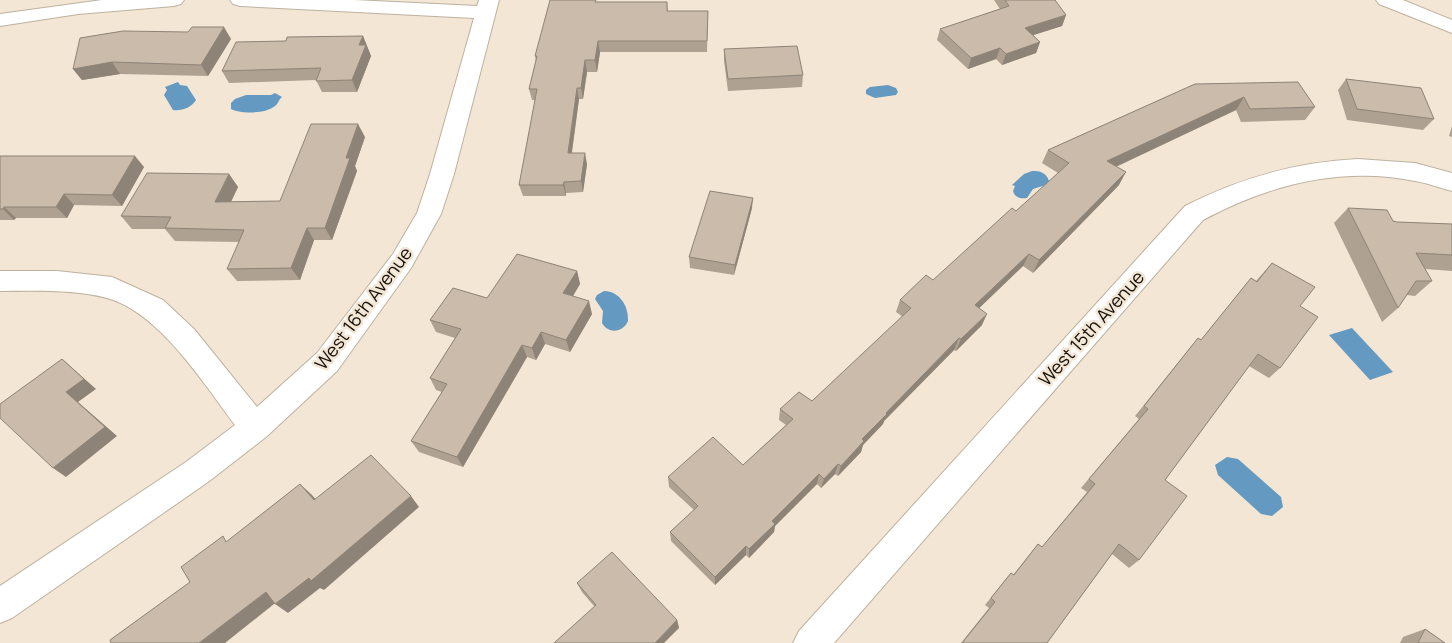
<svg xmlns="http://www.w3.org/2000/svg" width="1452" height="643" font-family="Manrope,sans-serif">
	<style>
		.water { fill: #649ac2 }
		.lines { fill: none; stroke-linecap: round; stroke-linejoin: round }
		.street-casing { stroke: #bdb19f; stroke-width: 2 }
		.secondary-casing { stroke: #bdb19f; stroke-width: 2 }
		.street { fill: #fff; fill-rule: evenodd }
		.secondary { fill: #fff; fill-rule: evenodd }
		.wall { fill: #aea192 }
		.shaded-wall { fill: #8d8377 }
		.building { fill: #cabbaa; stroke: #8d8377 }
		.labels { text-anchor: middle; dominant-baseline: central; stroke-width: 5; stroke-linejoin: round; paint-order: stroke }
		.street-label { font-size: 18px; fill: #120e08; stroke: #f3e6d4 }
	</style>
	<rect width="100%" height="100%" fill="#f3e6d4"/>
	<g class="water">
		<path d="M178 82 180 85 187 86 196 100C191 108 182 111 173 110L164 95 167 90 165 87Z"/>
		<path d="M888 85 896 88 898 92 896 95 875 98 866 94V90L870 87Z"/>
		<path d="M275 93 282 97C278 100 279 103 275 106 266 114 240 114 231 109V103L235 99 246 95H271Z"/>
		<path d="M1032 171C1040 171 1046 172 1049 181L1046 185 1033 189 1027 198C1021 199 1015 198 1013 191L1015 186 1012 185 1024 174Z"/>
		<path d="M604 291C620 291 629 307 628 321 623 333 608 334 602 323L603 311 595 299 597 295Z"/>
		<path d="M1352 328 1393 372 1370 380 1329 335Z"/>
		<path d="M1227 457 1238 459 1281 497 1283 507 1272 516 1261 514 1218 475 1215 465Z"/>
	</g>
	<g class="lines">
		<defs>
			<g id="street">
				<path d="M102 0H184L181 4 174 6 78 14 0 26V14Z"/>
				<path d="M230 0H354L477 6 479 0H499L454 174 441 214 411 268 337 371 266 437 208 482 12 618 0 623V586L186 462 235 425C204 384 159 312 107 298 73 289 35 291 0 291V271H57L112 277 163 300 194 329 257 407 317 353 393 254 417 213 430 174 474 18 240 6 233 4Z"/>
				<path d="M1358 159 1415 163 1452 173V191C1440 188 1428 183 1415 181 1341 166 1268 185 1203 220L834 643H793L799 631 1185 206C1240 178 1296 162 1358 159Z"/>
			</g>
			<path id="secondary" d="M1376 0H1403L1452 20V33L1379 4Z"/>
		</defs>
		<use href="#street" class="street-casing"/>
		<use href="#secondary" class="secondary-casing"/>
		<use href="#street" class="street"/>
		<use href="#secondary" class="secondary"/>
	</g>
	<g class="wall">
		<path d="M994 0H1055L1066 15 1062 26 1033 35 1040 42 1036 53 1002 65 996 59 968 69 937 40 940 29 1000 9Z"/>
		<path d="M597 2H667L668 11H708L707 52H600L597 72H587L583 99H579L572 153 587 164 583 192 566 193V196H523L519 185 535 100H532L529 89 536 61 535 56Z"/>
		<path d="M363 36 371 56 357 92H322L316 80 229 83 222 71 286 41Z"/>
		<path d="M231 39 208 76 120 74 82 80 73 69Z"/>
		<path d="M724 49 803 75 802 87 728 91 724 61Z"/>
		<path d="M1346 79 1434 119 1423 130 1347 120 1338 90Z"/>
		<path d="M1195 84 1315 107 1305 120 1241 122 1236 110 1116 167 1119 185 1033 273 1023 266 979 308 982 325 956 351 954 350 884 421 883 424 863 445 861 452 838 476 835 474 821 488 817 484 775 526 774 532 749 558 746 555 715 585 671 541 670 532 694 510 669 487 668 477 743 465 786 425 779 420 780 409 812 401 903 317 896 312 900 300 933 280 1016 211 1058 173 1042 163 1048 150Z"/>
		<path d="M1452 126V137L1449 136Z"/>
		<path d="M365 137 355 166 357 171 332 240H314L300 280 237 281 227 269 239 242 175 241 165 229H132L121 216 229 174 238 187 231 202 280 201Z"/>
		<path d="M0 156 144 167 122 206 74 205 67 218H16L14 220H0Z"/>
		<path d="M752 208 734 275 690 268 689 257Z"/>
		<path d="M1348 208 1397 222 1452 224V271L1425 269 1432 281 1415 296 1407 295 1398 308 1382 322 1334 223Z"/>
		<path d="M1272 263 1300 306 1280 368 1269 378 1249 366 1165 480 1139 560 1129 568 1112 554 1047 643H961L989 608 985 605 1005 580 1011 573 1013 575 1038 544 1042 547 1087 492 1081 488 1139 419 1135 416 1189 349 1198 338 1201 340 1251 278 1256 281Z"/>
		<path d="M577 271 580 284 573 296 592 314 570 352 545 344 536 360 527 357 463 467 419 452 411 441 442 392 436 390 430 378 455 338 436 332 430 320 487 298Z"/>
		<path d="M577 583 677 620 679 628 594 606 582 592Z"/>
		<path d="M1425 629 1445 643H1400L1403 637Z"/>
	</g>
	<g class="shaded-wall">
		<path d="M1066 15 1062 26 1021 39 1025 28Z"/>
		<path d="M224 27 231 39 208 76 201 65Z"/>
		<path d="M363 36 371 56 357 92 352 80 359 45Z"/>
		<path d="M598 41 600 52 597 72 595 60Z"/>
		<path d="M1040 42 1036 53 1002 65 1006 54Z"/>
		<path d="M1000 48 996 59 968 69 971 58Z"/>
		<path d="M585 60 587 72 583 99 581 88Z"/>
		<path d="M112 62 120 74 82 80 73 69Z"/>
		<path d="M577 88 579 99 570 164 568 153Z"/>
		<path d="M1244 97 1236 110 1100 174 1107 161Z"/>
		<path d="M358 124 365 137 355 166 357 171 332 240 325 228 346 158Z"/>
		<path d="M585 153 587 164 583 192 581 181Z"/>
		<path d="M135 156 144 167 122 206 112 195Z"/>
		<path d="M1126 172 1119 185 1033 273 1039 260Z"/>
		<path d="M229 174 238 187 225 214 215 202Z"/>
		<path d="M564 182 566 193V196L563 185Z"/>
		<path d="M64 194 74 205 67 218 56 207Z"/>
		<path d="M753 198 752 208 734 275 735 265Z"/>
		<path d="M4 207 16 218 14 220 3 209Z"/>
		<path d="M307 228 314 240 300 280 291 268Z"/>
		<path d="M1029 254 1023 266 970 317 975 305Z"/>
		<path d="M577 271 580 284 567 306 563 293Z"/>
		<path d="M589 301 592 314 570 352 566 340Z"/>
		<path d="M987 314 982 325 956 351 961 339Z"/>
		<path d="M541 332 545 344 536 360 532 348Z"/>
		<path d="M959 338 954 350 884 421 883 424 863 445 861 452 838 476 841 466 862 439 886 413Z"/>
		<path d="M522 345 527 357 463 467 457 457Z"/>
		<path d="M62 359 96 389 78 402 117 436 66 477 53 468 66 392Z"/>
		<path d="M838 464 835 474 821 488 824 479Z"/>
		<path d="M819 474 817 484 775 526 774 532 749 558V549L772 521Z"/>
		<path d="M300 484 312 495 326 511 314 500Z"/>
		<path d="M411 496 419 507 324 590 320 588 288 613 275 604Z"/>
		<path d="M746 546V555L715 585V577Z"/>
		<path d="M266 592 279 600 225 643H199Z"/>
		<path d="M677 620 679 628 664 643H655Z"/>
	</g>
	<g class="building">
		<path d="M550 0H596L595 2H667V11H708L707 41H598L595 60H585L581 88H577L568 153H585L581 181 564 182 563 185H519L537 89H529L537 56H535Z"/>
		<path d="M1005 0H1055L1066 15 1025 28 1040 42 1006 54 1000 48 971 58 940 29 1009 6Z"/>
		<path d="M192 27H224L201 65 112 62 73 69 80 38 123 31 188 32Z"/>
		<path d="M363 36 359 45H366L352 80 316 81 321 68 222 71 236 42 286 41 287 37Z"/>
		<path d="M797 46 803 75 728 79 724 49Z"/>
		<path d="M1346 79 1421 88 1434 119 1357 109Z"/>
		<path d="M1298 82 1315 107 1250 109 1244 97 1107 161 1126 172 1039 260 1029 254 975 305 987 314 961 339 959 338 886 413 887 414 862 439 864 441 841 466 838 464 824 479 819 474 772 521 775 524 749 549 746 546 715 577 670 532 698 506 668 477 713 437 743 465 793 419 780 409 799 392 812 401 911 308 900 300 926 275 933 280 1012 208 1016 211 1069 163 1048 150 1195 84Z"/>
		<path d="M311 124H358L346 158H350L325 228H307L291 268 227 269 244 230 165 228 171 217 121 216 147 173 229 174 215 202 280 201Z"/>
		<path d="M0 156H135L112 195 64 194 56 207H4L3 209H0Z"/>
		<path d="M710 191 753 198 735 265 689 257Z"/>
		<path d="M1348 208 1387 210 1393 221 1397 222 1452 224V255L1416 253 1432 281H1416L1398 308Z"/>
		<path d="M517 254 577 271 563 293 589 301 566 340 541 332 532 348 522 345 457 457 411 441 447 384 430 378 461 329 430 320 453 288 487 298Z"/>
		<path d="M1272 263 1315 287 1300 306 1318 317 1280 368 1258 354 1165 480 1187 496 1139 560 1119 544 1047 643H962L995 602 991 598 1011 573 1014 575 1038 544 1042 547 1095 484 1089 479 1148 409 1144 406 1198 338 1201 340 1251 278 1257 282Z"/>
		<path d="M62 359 84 379 66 392 105 427 53 468 0 418V404Z"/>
		<path d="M371 455 411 496 311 581 309 578 275 604 266 592 199 643H111L110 640 190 582 181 567 223 536 226 542 300 484 314 500Z"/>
		<path d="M612 552 677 620 655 643H554L596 605 577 583Z"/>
		<path d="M1425 629 1445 643H1418Z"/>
	</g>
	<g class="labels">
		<g class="street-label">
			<text transform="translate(363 308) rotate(-53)">West 16th Avenue</text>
			<text transform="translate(1091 328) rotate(-48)">West 15th Avenue</text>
		</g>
	</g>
</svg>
